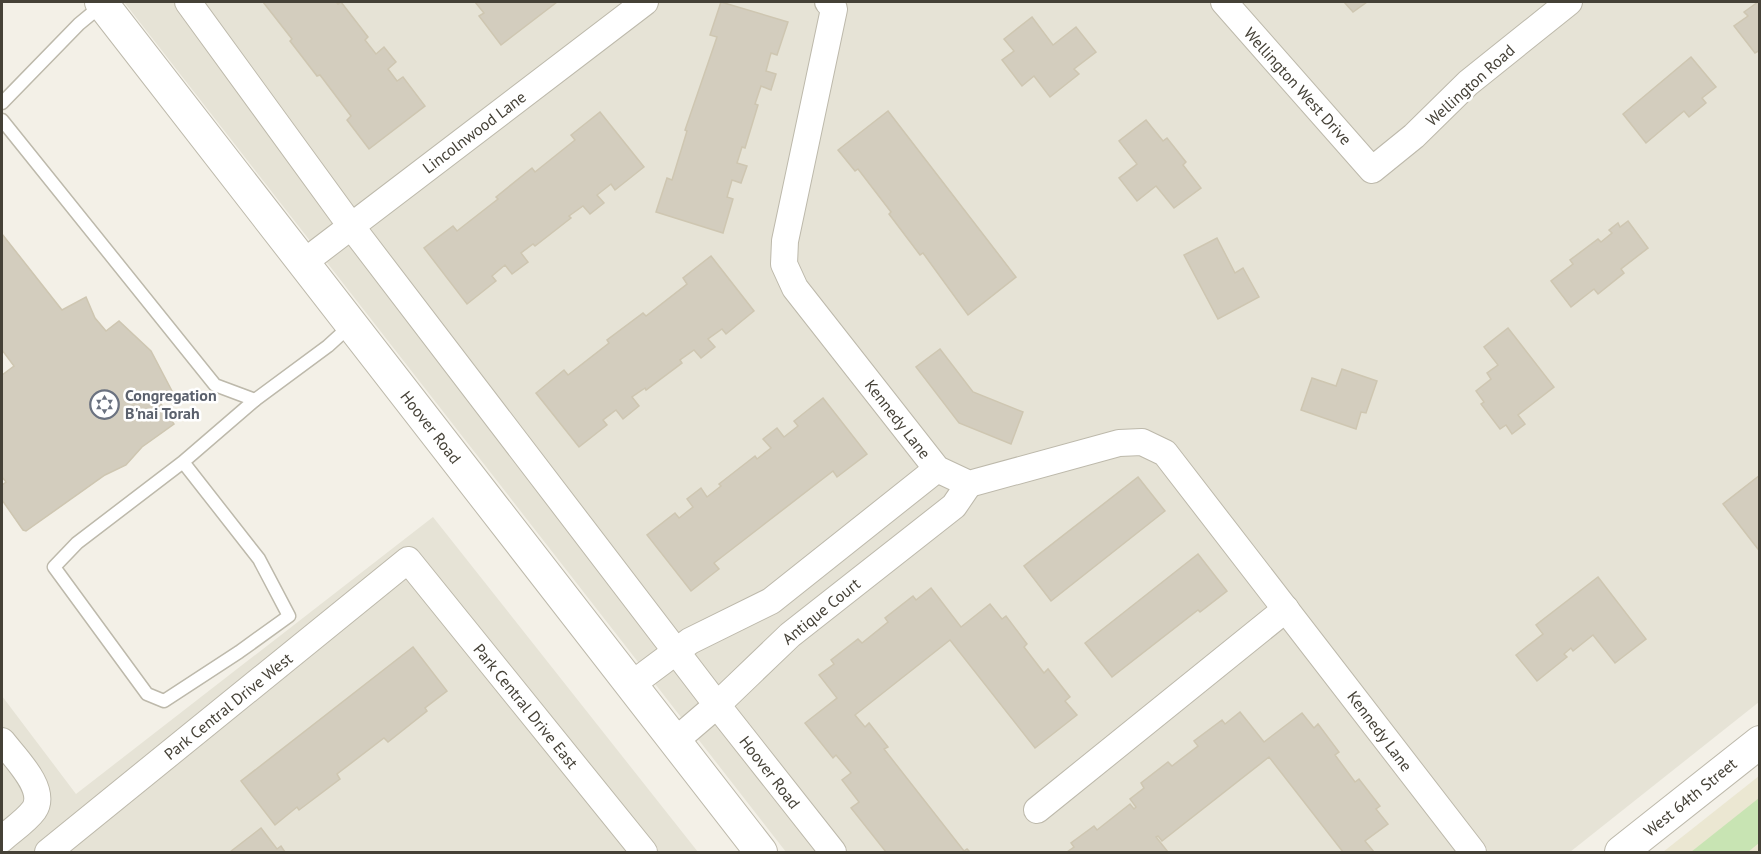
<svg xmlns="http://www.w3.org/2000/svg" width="1761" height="854" font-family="'PT Sans',sans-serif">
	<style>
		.residential { fill: #e6e3d6 }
		.education { fill: #ebe7d2 }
		.green { fill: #c8e4b3 }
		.building { fill: #d3cdbe; stroke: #cec6b1; stroke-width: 1.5 }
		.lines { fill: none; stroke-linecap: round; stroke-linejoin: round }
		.service-casing { stroke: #bdb9ab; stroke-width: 15 }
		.minor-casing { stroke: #bdb9ab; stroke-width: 28 }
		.tertiary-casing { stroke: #bdb9ab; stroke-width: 34 }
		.service { stroke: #fff; stroke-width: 12 }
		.minor { stroke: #fff; stroke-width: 26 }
		.tertiary { stroke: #fff; stroke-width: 32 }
		.labels { text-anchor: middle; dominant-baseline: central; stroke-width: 5; stroke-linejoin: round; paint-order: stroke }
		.street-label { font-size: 16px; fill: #454137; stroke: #fff }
		.worship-label { font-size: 16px; font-weight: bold; fill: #5b616d; stroke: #fff; text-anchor: start }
	</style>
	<rect width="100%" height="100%" fill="#f3f0e7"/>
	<g class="residential">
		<path d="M124 2H1759V702L1570 852H786Z"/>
		<path d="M433 517 698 852H2V696L76 794Z"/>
	</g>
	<path class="education" d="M1759 776V852H1663Z"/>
	<path class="green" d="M1759 798V843L1748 852H1691Z"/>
	<g class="building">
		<path d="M263 2H336L338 4 341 2 368 37 365 40 376 54 384 47 396 62 388 69 397 81 403 77 425 106 369 149 347 120 351 116 320 75 317 76 290 41 292 39Z"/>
		<path d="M475 2H557L501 45 479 16 484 13Z"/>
		<path d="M721 2 788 22 777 55 771 53 766 71 776 74 771 90 761 86 755 104 758 105 745 148 742 147 737 163 747 166 741 183 732 180 727 197 733 199 723 233 656 212 667 178 672 180 687 131 685 130 717 37 710 35Z"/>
		<path d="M1344 2H1367L1353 12Z"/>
		<path d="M1758 2H1760V50L1755 53 1734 26 1748 16 1744 12Z"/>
		<path d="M1032 17 1053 45 1076 27 1096 52 1074 69 1079 74 1050 97 1034 76 1022 86 1002 60 1014 51 1004 39Z"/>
		<path d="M1691 57 1716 87 1702 98 1706 103 1689 117 1684 111 1646 143 1623 114Z"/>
		<path d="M888 111 1016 277 968 315 923 253 920 255 889 214 891 212 858 169 855 171 838 150Z"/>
		<path d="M600 112 644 167 615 190 611 184 597 195 604 203 590 214 583 206 569 216 571 218 535 246 533 244 521 253 528 262 512 274 505 265 492 276 496 281 467 304 424 248 453 226 457 231 498 199 496 197 532 168 535 172 575 140 571 135Z"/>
		<path d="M1146 120 1163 141 1167 138 1186 162 1183 165 1201 188 1174 208 1156 186 1137 201 1119 178 1137 164 1119 141Z"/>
		<path d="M1628 221 1648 248 1621 269 1624 273 1598 294 1594 289 1571 307 1551 281 1573 264 1570 260 1598 239 1601 242 1612 233 1609 230 1618 223 1620 227Z"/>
		<path d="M2 234 62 310 86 297 95 318 106 331 119 321 151 351 172 391 159 401 174 424 142 447 126 465 105 475 26 531 23 530 2 500V485L6 482 2 477V375L14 366 2 350Z"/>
		<path d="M1217 238 1235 273 1243 268 1259 297 1218 319 1184 255Z"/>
		<path d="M711 256 754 311 726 334 722 329 708 339 715 347 701 358 694 350 680 360 682 363 646 390 645 388 632 397 639 406 623 419 616 410 603 420 607 425 579 447 536 393 564 370 568 375 609 343 607 340 643 313 646 316 687 284 683 278Z"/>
		<path d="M1508 328 1554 387 1518 415 1525 424 1512 434 1506 425 1500 429 1481 404 1484 402 1476 391 1491 379 1487 373 1498 365 1484 347Z"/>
		<path d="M940 349 973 392 1023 412 1011 444 959 423 916 367Z"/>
		<path d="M1342 369 1377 381 1366 413 1361 412 1356 429 1301 410 1312 378 1336 386Z"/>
		<path d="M823 398 867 454 837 477 833 471 714 563 719 569 691 591 647 535 675 513 679 518 693 507 687 499 701 488 707 497 721 486 719 484 755 456 757 459 771 448 763 439 777 428 784 437 798 426 794 421Z"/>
		<path d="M1760 475V547L1758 549 1723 504Z"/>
		<path d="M1138 477 1165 511 1051 601 1024 566Z"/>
		<path d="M1198 554 1227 591 1200 612 1198 610 1112 677 1085 643Z"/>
		<path d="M1598 577 1646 639 1615 663 1593 635 1573 651 1571 648 1564 654 1567 657 1537 681 1516 655 1543 634 1536 625Z"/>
		<path d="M931 588 961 627 990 604 1002 619 1006 616 1027 644 1024 647 1044 673 1048 669 1070 697 1065 701 1077 715 1035 748 950 640 855 715 865 727 869 723 888 747 884 749 964 851 967 849 970 852H886L851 808 859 802 842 780 851 773 836 755 833 758 805 723 837 698 819 675 834 664 831 660 858 639 862 643 888 622 885 618 913 596 916 600Z"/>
		<path d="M413 647 447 691 425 708 427 711 388 742 384 738 337 774 340 779 299 810 297 807 275 825 241 781Z"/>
		<path d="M1240 712 1264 742 1302 713 1314 728 1318 724 1339 752 1335 755 1355 782 1359 779 1380 806 1376 809 1388 824 1365 841 1374 852H1343L1269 757 1162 841 1158 836 1156 837 1168 852H1067L1074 847 1071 843 1094 826 1097 830 1130 804 1134 809 1136 807 1130 799 1144 788 1141 783 1168 762 1172 766 1198 746 1194 741 1222 720 1225 724Z"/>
		<path d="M261 828 277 849 281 846 285 852H230Z"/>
	</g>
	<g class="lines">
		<defs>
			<g id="service">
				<path d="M2 103 79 24 102 5"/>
				<path d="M2 120 215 385 255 400 328 346 351 325"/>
				<path d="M183 462 259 559 289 616 239 652 164 701 147 694 54 567 77 543 183 462 255 400"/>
			</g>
			<g id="minor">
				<path d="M188 2 351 226 717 705 833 852"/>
				<path d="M828 2 834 9 785 241 784 264 795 288 937 469 969 484 1119 443 1142 442 1165 453 1473 852"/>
				<path d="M1224 2 1372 170 1414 136 1468 83 1569 2"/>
				<path d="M303 263 645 2"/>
				<path d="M631 685 690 641 771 601 937 469"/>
				<path d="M2 741C14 757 48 789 34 810 26 821 12 830 2 839"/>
				<path d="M675 741 717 705 790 635 954 506 969 484"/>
				<path d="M1037 810 1286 609"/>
				<path d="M48 852 408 560 644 852"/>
			</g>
			<g id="tertiary">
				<path d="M101 2 761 852"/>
				<path d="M1621 852 1760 742"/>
			</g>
		</defs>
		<use href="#service" class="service-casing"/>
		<use href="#minor" class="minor-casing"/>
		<use href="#tertiary" class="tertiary-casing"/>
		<use href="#service" class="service"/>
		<use href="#minor" class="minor"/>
		<use href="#tertiary" class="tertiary"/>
	</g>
	<defs>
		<symbol id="synagogue-ring" viewBox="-11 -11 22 22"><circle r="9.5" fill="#fff" stroke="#6b7280" stroke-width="1.5"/><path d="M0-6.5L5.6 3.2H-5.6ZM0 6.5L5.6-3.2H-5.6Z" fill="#6b7280"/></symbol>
	</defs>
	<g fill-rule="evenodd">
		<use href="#synagogue-ring" x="88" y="388" width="33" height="33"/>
	</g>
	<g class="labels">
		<g class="street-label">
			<text transform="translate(1470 85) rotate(-42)">Wellington Road</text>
			<text transform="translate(1298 86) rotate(48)">Wellington West Drive</text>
			<text transform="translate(474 132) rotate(-37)">Lincolnwood Lane</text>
			<text transform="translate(898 419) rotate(52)">Kennedy Lane</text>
			<text transform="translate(431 427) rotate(52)">Hoover Road</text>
			<text transform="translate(821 611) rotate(-39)">Antique Court</text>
			<text transform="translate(228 706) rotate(-39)">Park Central Drive West</text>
			<text transform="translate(526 706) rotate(51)">Park Central Drive East</text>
			<text transform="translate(1380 731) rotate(53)">Kennedy Lane</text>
			<text transform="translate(770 772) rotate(52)">Hoover Road</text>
			<text transform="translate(1690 797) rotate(-39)">West 64th Street</text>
		</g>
		<g class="worship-label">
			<text x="125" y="395">Congregation<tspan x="125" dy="18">B'nai Torah</tspan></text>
		</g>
	</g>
	<rect width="1761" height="854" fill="none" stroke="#454137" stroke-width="6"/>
</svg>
